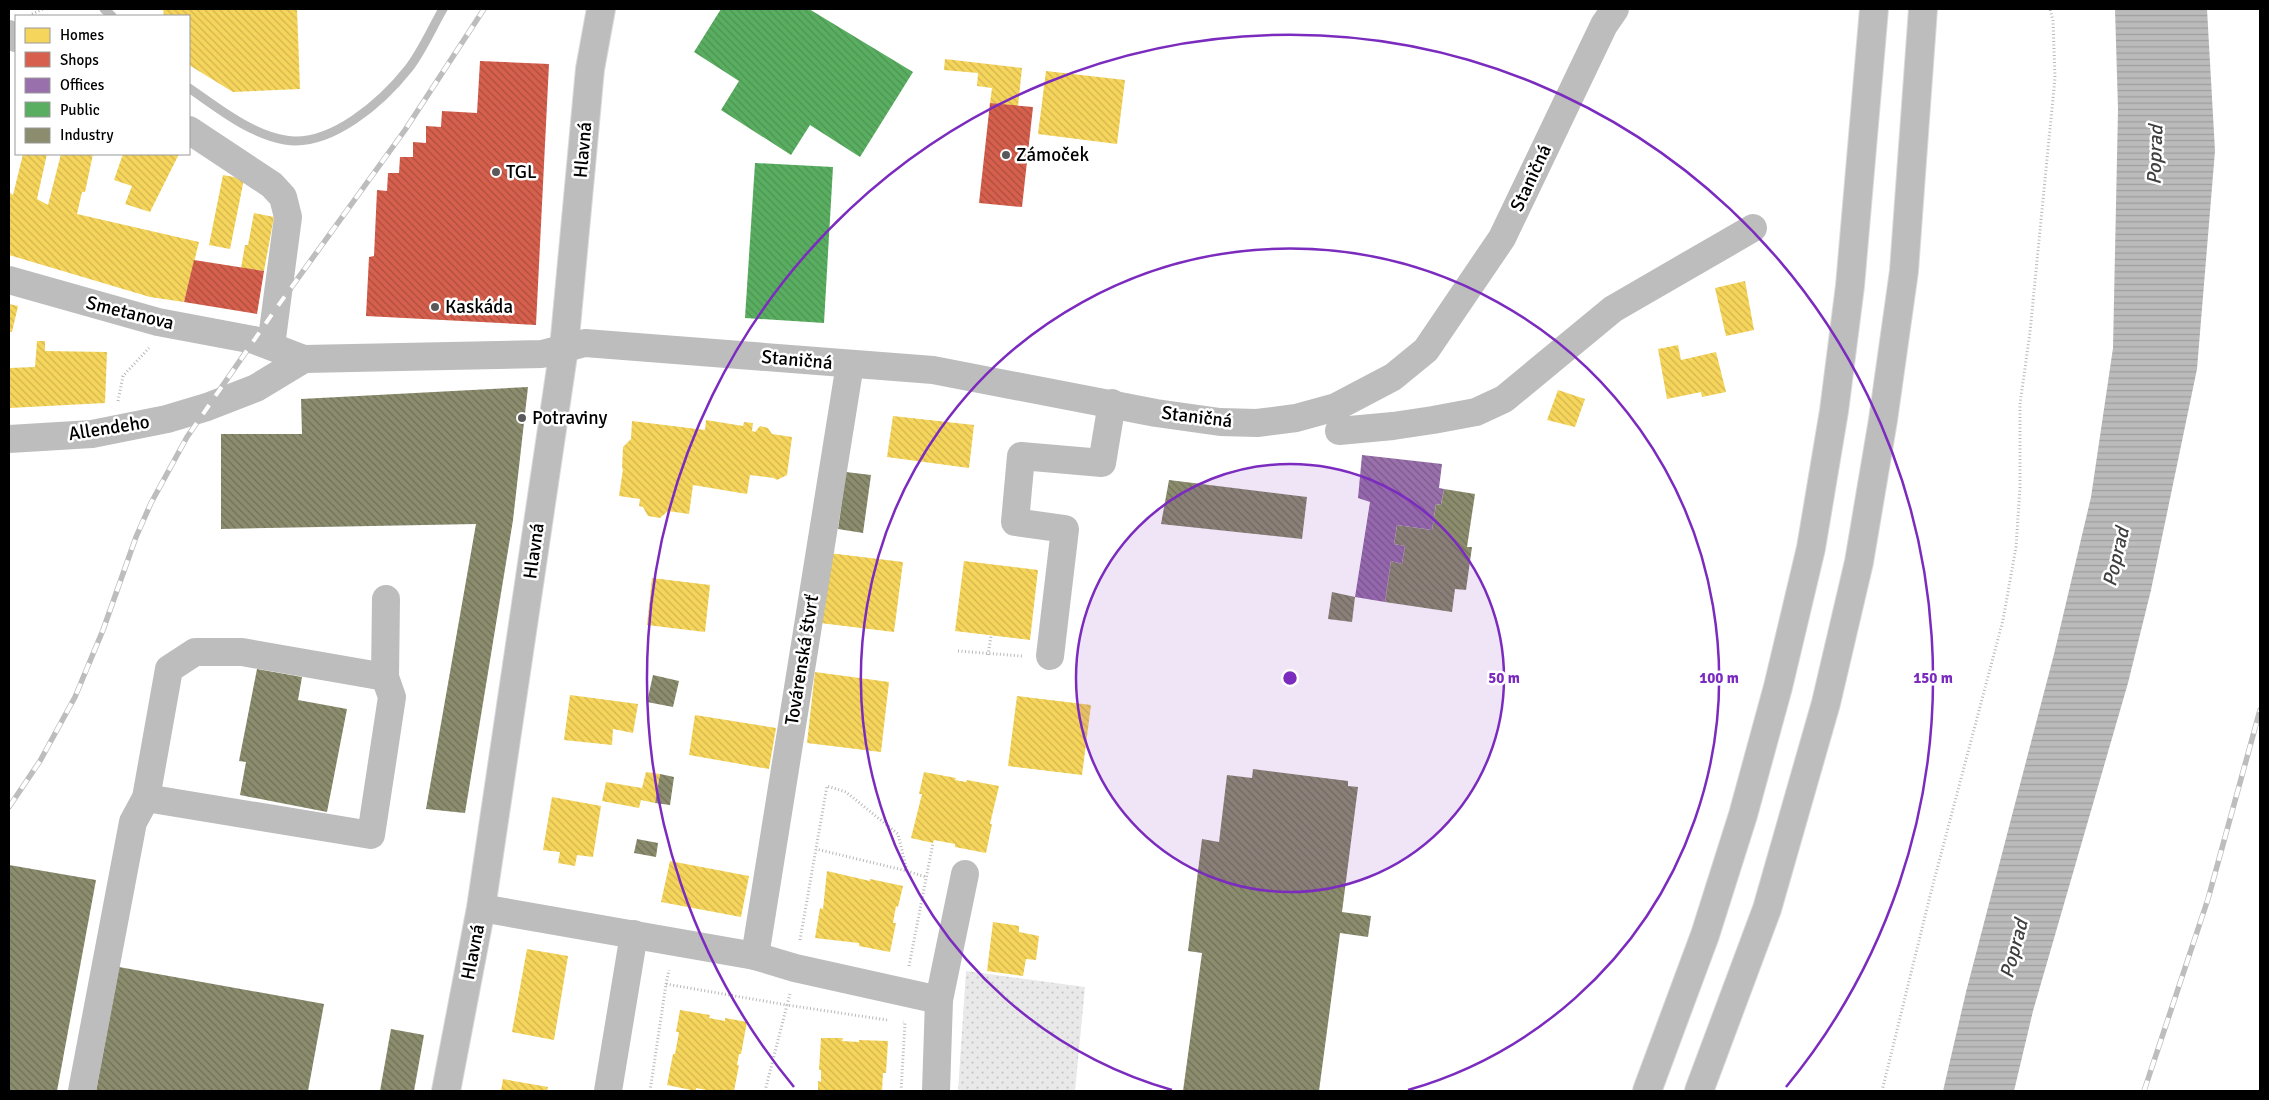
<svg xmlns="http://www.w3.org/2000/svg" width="2269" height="1100" font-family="Signika,sans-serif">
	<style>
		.grass { fill: url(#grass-dots) }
		.water { fill: url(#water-rules) }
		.homes { fill: url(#homes-back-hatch) }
		.shops { fill: url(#shops-back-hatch) }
		.offices { fill: url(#offices-back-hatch) }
		.public { fill: url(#public-back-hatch) }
		.industry { fill: url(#industry-back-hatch) }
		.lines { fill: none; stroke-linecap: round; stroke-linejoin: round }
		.stream { stroke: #bbb; stroke-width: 9 }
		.major-casing { stroke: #dbdbdb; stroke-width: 30 }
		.path { stroke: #b8b8b8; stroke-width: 3; stroke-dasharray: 1 2.5; stroke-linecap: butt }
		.minor { stroke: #bdbdbd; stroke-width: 28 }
		.major { stroke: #bdbdbd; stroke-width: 28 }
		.rail-casing { stroke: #bdbdbd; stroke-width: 5.5 }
		.rail { stroke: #fff; stroke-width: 4; stroke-dasharray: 11; stroke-linecap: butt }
		.ring { fill: none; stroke: #7b2cbf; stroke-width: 2.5 }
		.poi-dot { fill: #595959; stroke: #fff; stroke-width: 2 }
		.labels { text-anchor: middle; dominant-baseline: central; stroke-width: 5; stroke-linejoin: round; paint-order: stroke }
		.street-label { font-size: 19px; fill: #000; stroke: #fff }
		.poi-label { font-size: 19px; fill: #000; stroke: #fff; text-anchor: start }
		.water-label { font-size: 20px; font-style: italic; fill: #3f3f3f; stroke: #fff }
		.centre { fill: #7b2cbf; stroke: #fff; stroke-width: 2.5 }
		.ring-label { font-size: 15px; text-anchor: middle; font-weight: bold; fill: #7b2cbf; stroke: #fff; stroke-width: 5; stroke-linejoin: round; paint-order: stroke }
	</style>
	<defs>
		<pattern id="grass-dots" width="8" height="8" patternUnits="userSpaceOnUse" patternTransform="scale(1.25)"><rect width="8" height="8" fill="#e9e9e9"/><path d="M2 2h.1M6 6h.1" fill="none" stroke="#c6c6c6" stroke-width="1.8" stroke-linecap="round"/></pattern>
		<pattern id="water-rules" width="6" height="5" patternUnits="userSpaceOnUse" patternTransform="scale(1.25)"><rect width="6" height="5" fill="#bbb"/><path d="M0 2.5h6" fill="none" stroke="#9f9f9f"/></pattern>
		<pattern id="homes-back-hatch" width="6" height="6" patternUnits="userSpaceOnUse" patternTransform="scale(1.25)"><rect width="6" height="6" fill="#f6d55c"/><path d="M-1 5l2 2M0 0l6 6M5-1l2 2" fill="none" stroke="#d1b54e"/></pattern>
		<pattern id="shops-back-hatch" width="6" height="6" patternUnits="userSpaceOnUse" patternTransform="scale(1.25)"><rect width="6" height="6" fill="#d6604d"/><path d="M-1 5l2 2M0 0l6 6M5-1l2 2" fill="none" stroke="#ab4d3e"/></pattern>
		<pattern id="offices-back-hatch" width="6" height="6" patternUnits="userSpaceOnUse" patternTransform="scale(1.25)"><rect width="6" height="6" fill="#9970ab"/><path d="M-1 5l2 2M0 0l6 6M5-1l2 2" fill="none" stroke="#7a5a89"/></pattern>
		<pattern id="public-back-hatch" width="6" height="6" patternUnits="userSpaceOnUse" patternTransform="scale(1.25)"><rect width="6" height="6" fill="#5aae61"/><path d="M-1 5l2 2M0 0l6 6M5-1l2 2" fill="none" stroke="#4c9452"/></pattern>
		<pattern id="industry-back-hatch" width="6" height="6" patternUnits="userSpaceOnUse" patternTransform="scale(1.25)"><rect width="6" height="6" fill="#8c8c6e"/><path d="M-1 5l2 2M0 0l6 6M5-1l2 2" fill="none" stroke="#707058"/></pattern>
	</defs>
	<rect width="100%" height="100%" fill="#fff"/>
	<path class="grass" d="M966 971 1085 987 1075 1091H958Z"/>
	<path class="water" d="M2115 9H2207L2215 151 2197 369 2151 590 2128 683 2033 1011 2014 1091H1943L1966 992 2054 654 2091 497 2113 348 2118 109Z"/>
	<g class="homes">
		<path d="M163 9H297L300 89 233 92 189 65V16H164Z"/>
		<path d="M945 59 1022 68 1018 106 990 103 992 88 977 86 978 73 944 70Z"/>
		<path d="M1046 71 1125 80 1117 144 1038 134Z"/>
		<path d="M23 154H47L37 199 48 205 61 154H93L85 192H82L77 214 199 242 184 302 150 297 9 255V192L13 195Z"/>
		<path d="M123 154H179L150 212 125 204 132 186 114 180Z"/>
		<path d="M223 175 244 179 230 249 209 245Z"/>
		<path d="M254 213 274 217 264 271 241 268 245 245H248Z"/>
		<path d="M1745 281 1754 330 1726 336 1715 288Z"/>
		<path d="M9 304 18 306 12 332H9Z"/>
		<path d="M37 341H45V351L107 352 105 403 9 408V368L35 367Z"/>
		<path d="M1678 345 1681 360 1716 352 1726 392 1702 397 1701 392 1667 399 1658 349Z"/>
		<path d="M1558 390 1585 399 1575 427 1547 420Z"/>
		<path d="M893 416 974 425 969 468 887 457Z"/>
		<path d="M706 420 743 426 744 422 753 423 752 431 755 432 760 426 768 428 772 434 792 437 787 475 777 480 774 478 750 475 747 494 693 485 689 514 668 511 660 518 648 516 643 507 639 506 640 499 619 496 623 469 622 468 623 447 631 439 632 421 705 430Z"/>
		<path d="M829 553 903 562 894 632 820 623Z"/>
		<path d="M964 561 1038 570 1030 640 955 631Z"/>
		<path d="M652 578 710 585 705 632 647 625Z"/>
		<path d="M815 672 889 682 881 752 807 743Z"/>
		<path d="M570 695 638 704 633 733 613 729 612 745 564 740Z"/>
		<path d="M1017 696 1091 705 1082 775 1008 766Z"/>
		<path d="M695 715 776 728 769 769 689 755Z"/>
		<path d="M646 772 660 774 655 803 641 800 639 808 602 801 606 782 642 788Z"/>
		<path d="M924 772 956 778 955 780 966 782 967 780 999 786 990 824H992L986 853 955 847V844L934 840 933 843 911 838 922 794H919Z"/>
		<path d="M552 797 601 806 593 857 577 855 575 866 558 863 560 852 543 850Z"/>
		<path d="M670 861 749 876 741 917 661 902Z"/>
		<path d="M827 871 870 881V879L903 886 898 907 896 906 893 923H896L890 952 859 946V943L815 938 820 908 823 909Z"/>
		<path d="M993 922 1019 926V932L1039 936 1036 960 1026 959 1023 976 987 971Z"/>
		<path d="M527 949 568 956 554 1040 512 1032Z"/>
		<path d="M680 1010 710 1015 709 1018 725 1021V1018L747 1022 741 1054H739L737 1065H739L734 1091H712L696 1088V1091L667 1085 673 1054H675L679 1032H676Z"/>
		<path d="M821 1038H843L842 1041 859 1042V1040L888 1041 886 1073H883L882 1091H818V1081L821 1082V1070H819Z"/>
		<path d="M503 1079 548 1087 547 1091H501Z"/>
	</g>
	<g class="shops">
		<path d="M480 61 549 64 536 325 366 316 369 257 374 256 377 190 387 191 388 173H399L400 157H413V142L426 143V126L441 127 442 111 477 113Z"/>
		<path d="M990 103 1033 107 1022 207 979 203Z"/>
		<path d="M194 260 264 271 257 314 184 302Z"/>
	</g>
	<path class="offices" d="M1362 455 1442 464 1439 488 1444 489 1441 505 1436 504 1432 530 1397 525 1394 544 1405 546 1402 564 1391 561 1385 602 1355 597 1370 502 1358 498Z"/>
	<g class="public">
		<path d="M721 9H809L913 72 860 157 810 125 791 155 721 110 739 81 694 52Z"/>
		<path d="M755 163 833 167 824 323 745 318Z"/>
	</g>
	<g class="industry">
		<path d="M528 387 513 520 465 813 426 809 476 524 221 529V434H302L301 399Z"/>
		<path d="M846 472 871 475 863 533 838 529Z"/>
		<path d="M1169 480 1307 497 1302 539 1161 524Z"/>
		<path d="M1444 489 1475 494 1467 547H1472L1466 590 1455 589 1452 612 1385 602 1391 561 1402 564 1405 546 1394 544 1397 525 1432 530 1436 504 1441 505Z"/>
		<path d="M1332 592 1355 597 1352 622 1328 619Z"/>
		<path d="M257 669 302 677 298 700 347 709 327 812 240 795 246 762 239 761Z"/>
		<path d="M653 675 679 681 673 707 647 702Z"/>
		<path d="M1253 769 1348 781V786L1358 787 1342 912 1371 916 1368 937 1340 933 1319 1091H1183L1202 953 1188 951 1202 839 1219 842 1227 775 1252 778Z"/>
		<path d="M660 774 674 777 670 805 655 803Z"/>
		<path d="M637 839 658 843 656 857 634 853Z"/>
		<path d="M9 865 96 880 57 1091H9Z"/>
		<path d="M119 967 324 1004 308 1091H96Z"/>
		<path d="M391 1029 424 1035 414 1091H380Z"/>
	</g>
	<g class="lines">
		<g class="stream">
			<path d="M104 9 112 16"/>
			<path d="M189 88C218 108 250 134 285 140 331 148 383 101 409 68 422 51 432 28 443 9"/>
		</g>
		<defs>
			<g id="major">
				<path d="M446 1091 481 908 564 348 590 69 601 9"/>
				<path d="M1647 1091 1705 935 1743 815 1778 687 1811 548 1834 411 1850 286 1874 9"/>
				<path d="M1699 1091 1767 909 1826 703 1859 562 1883 420 1904 271 1923 9"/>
			</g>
		</defs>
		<use href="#major" class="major-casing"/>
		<g class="path">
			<path d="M32 14 43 9"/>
			<path d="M118 401 123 376 149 348"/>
			<path d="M958 651 1022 656"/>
			<path d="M988 655 991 636"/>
			<path d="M907 871 926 877"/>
			<path d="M800 940 827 786 846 792 898 834 907 871 816 849"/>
			<path d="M909 966 933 843"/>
			<path d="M666 984 669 970"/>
			<path d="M650 1091 666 984 787 1005 790 994"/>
			<path d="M765 1091 787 1005 887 1020"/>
			<path d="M901 1091 905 1023 903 1022"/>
			<path d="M1882 1091 1931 892 2003 620 2016 547 2020 488V404L2030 332 2055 78 2053 21 2050 9"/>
		</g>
		<g class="minor">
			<path d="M9 34 16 38"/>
			<path d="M189 130 272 185 283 197 288 217 271 346"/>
			<path d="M9 280 158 322 254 340 304 359 542 354 585 343 933 370 1156 413 1220 422 1257 423 1296 418 1336 407 1393 377 1426 350 1502 238 1604 25 1615 9"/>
			<path d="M850 364 755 956 795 968 939 1000 936 1091"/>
			<path d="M1339 431 1393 426 1433 420 1476 412 1504 399 1613 309 1753 228"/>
			<path d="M9 439 92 434 167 419 207 407 256 388 304 359"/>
			<path d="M1050 656 1065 529 1015 522 1021 456 1102 463 1112 403"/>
			<path d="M146 798 371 835 392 697 385 677"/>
			<path d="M481 908 755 956"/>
			<path d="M939 1000 965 874"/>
			<path d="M82 1091 133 822 146 798 169 669 195 652H242L385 677 386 599"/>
			<path d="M608 1091 634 934"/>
		</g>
		<use href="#major" class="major"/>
		<defs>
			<g id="rail">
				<path d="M9 807 40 761 75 697 103 630 136 537 151 503 187 437 275 310 405 130 484 9"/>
				<path d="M2144 1091 2208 899 2260 710"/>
			</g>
		</defs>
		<use href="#rail" class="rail-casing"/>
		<use href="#rail" class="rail"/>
	</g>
	<circle cx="1290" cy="678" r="214" fill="#7b2cbf" fill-opacity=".12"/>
	<g class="ring">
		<circle cx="1290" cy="678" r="214"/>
		<path d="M1172 1090A429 429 0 1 1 1408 1090"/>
		<path d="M794 1087A643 643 0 1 1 1786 1087"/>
	</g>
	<g class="poi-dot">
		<circle cx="1006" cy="155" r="5"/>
		<circle cx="496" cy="172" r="5"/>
		<circle cx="435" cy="307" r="5"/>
		<circle cx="522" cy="418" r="5"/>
	</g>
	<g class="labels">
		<g class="street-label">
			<text transform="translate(583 150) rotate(-85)">Hlavná</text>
			<text transform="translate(1531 178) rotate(-65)">Staničná</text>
			<text transform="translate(130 313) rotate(14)">Smetanova</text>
			<text transform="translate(797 360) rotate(5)">Staničná</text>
			<text transform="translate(1197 417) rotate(7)">Staničná</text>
			<text transform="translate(109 428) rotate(-9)">Allendeho</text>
			<text transform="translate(534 551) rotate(-82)">Hlavná</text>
			<text transform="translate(802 660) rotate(-81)">Továrenská štvrť</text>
			<text transform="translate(473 952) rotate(-79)">Hlavná</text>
		</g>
		<g class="poi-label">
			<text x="1016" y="155">Zámoček</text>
			<text x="506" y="172">TGL</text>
			<text x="445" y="307">Kaskáda</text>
			<text x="532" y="418">Potraviny</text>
		</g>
		<g class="water-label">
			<text transform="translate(2155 155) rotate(-88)">Poprad</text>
			<text transform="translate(2116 557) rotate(-77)">Poprad</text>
			<text transform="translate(2014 949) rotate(-75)">Poprad</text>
		</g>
	</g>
	<circle cx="1290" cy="678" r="8" class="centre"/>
	<g class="ring-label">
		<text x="1504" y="683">50 m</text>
		<text x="1719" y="683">100 m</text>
		<text x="1933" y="683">150 m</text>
	</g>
	<rect width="2269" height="1100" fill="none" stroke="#000000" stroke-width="20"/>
	<rect x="15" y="15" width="175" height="140" fill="#ffffff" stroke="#999999"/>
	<rect x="25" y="28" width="25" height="15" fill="#f6d55c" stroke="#999999"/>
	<text x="60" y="40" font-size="15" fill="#000000">Homes</text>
	<rect x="25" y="52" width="25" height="15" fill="#d6604d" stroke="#999999"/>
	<text x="60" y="65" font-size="15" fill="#000000">Shops</text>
	<rect x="25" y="78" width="25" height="15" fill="#9970ab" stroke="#999999"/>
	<text x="60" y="90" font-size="15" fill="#000000">Offices</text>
	<rect x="25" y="102" width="25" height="15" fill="#5aae61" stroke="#999999"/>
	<text x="60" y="115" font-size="15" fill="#000000">Public</text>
	<rect x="25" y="128" width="25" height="15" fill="#8c8c6e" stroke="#999999"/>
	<text x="60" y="140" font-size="15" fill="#000000">Industry</text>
</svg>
